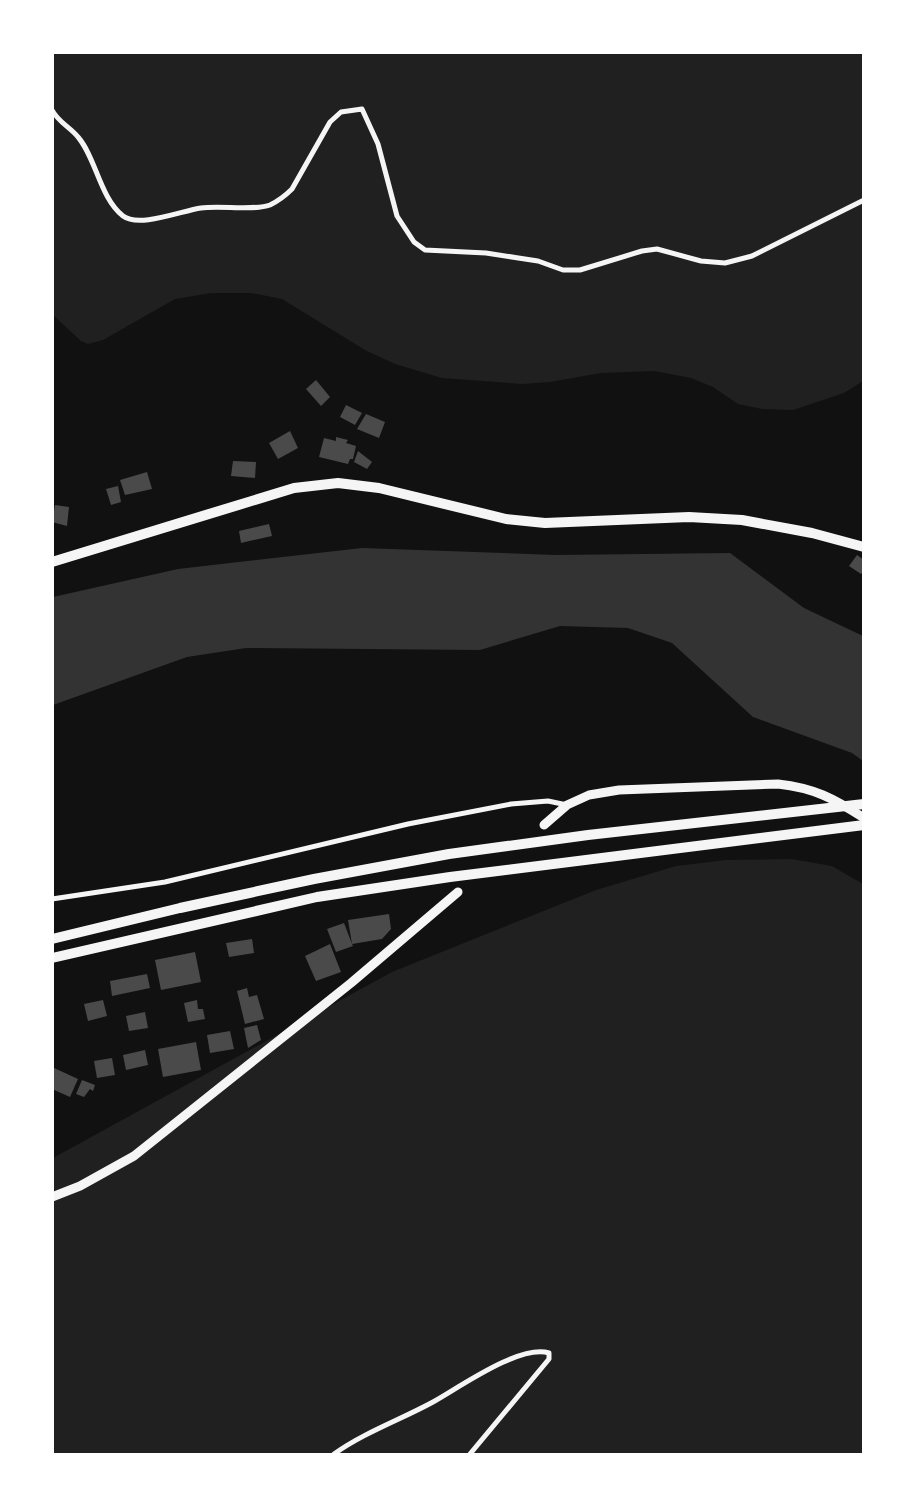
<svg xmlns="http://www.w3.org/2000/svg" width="916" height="1507" font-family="'PT Sans Narrow',sans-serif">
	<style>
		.green { fill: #202020 }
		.water { fill: #333 }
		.building { fill: #4a4a4a }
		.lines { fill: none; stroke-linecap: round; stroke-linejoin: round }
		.minor { stroke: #f5f5f5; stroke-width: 5 }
		.primary { stroke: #f5f5f5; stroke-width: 9 }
		.trunk { stroke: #f5f5f5; stroke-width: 10 }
		.motorway { stroke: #f5f5f5; stroke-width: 10 }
	</style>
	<rect width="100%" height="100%" fill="#111"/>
	<g class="green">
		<path d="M53 53H863V381L844 393 793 410 762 409 738 404 713 387 691 378 654 371 601 373 550 382 522 384 442 378 395 364 365 350 282 299 251 293H211L175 299 103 340 88 344 81 341 53 315Z"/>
		<path d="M791 859 832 866 863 884V1454H53V1158L392 972 596 890 676 866 726 860Z"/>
	</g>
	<path class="water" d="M362 548 556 555 730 553 804 608 863 636V761L852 753 753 717 672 643 628 628 560 626 480 650 246 648 187 657 53 705V597L178 569Z"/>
	<g class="building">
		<path d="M316 380 330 397 321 406 306 389Z"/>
		<path d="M346 405 362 413 355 425 340 417Z"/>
		<path d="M366 414 385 422 379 438 357 429Z"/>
		<path d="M290 431 298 448 278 459 269 443Z"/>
		<path d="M336 437 348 440 346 443 356 446 353 459H350L348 464 319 457 324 438 336 441Z"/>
		<path d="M358 451 372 462 367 469 354 462Z"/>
		<path d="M233 461 256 462 255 478 231 476Z"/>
		<path d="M147 472 152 489 125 495 120 480Z"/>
		<path d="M118 486 121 502 111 505 106 489Z"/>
		<path d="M55 505 69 507 67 526 52 522Z"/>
		<path d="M269 524 272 536 241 543 239 531Z"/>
		<path d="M857 555 864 560V571L861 574 849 566Z"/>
		<path d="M389 914 391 929 382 939 352 944 353 946 336 952 327 929 344 923 352 944 348 920Z"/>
		<path d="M252 939 254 953 229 957 226 943Z"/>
		<path d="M330 944 341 972 316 981 305 956Z"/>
		<path d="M195 952 201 982 161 990 155 960Z"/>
		<path d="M147 974 150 988 112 996 110 981Z"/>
		<path d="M247 988 249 997 257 995 264 1019 245 1024 237 991Z"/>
		<path d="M103 1000 107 1016 88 1021 84 1004Z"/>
		<path d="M197 1000 198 1009H203L205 1019 188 1022 184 1003Z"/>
		<path d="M145 1012 148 1028 129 1031 126 1016Z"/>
		<path d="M257 1025 261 1040 248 1048 244 1028Z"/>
		<path d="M230 1031 234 1049 210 1053 207 1035Z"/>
		<path d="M196 1042 201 1070 163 1077 158 1049Z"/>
		<path d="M145 1050 148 1065 126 1070 123 1055Z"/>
		<path d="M112 1058 115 1075 97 1078 94 1061Z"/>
		<path d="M52 1067 78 1079 70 1097 52 1089Z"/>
		<path d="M82 1080 95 1085 93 1091 90 1089 84 1097 76 1094Z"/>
	</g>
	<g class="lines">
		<g class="minor">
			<path d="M52 110C58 122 70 127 78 137 96 158 100 198 123 216 139 228 181 211 201 208 219 205 254 211 270 205 278 201 285 196 292 189L330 122 341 112 362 109 378 144 397 216 414 242 425 250 486 253 538 261 563 270H580L642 251 657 249 701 261 725 263 752 256 864 200"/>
			<path d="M52 899 165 882 408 824 511 804 548 801 567 805"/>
			<path d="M334 1454C365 1432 400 1420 433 1402 460 1387 520 1344 549 1353V1359L470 1454"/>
		</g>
		<g class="primary">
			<path d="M544 825 567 805 589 795 619 790 778 784C814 788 833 798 864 818"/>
			<path d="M52 1197 80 1186 134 1156 351 983 458 892"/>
		</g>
		<path class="trunk" d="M52 562 294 488 338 483 379 488 506 519 545 523 689 517 742 520 812 533 864 547"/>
		<g class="motorway">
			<path d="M52 939 180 908 314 879 449 854 588 835 864 804"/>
			<path d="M52 958 317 897 450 877 864 825"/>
		</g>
	</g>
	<rect width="916" height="1507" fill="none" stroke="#ffffff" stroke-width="108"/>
</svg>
